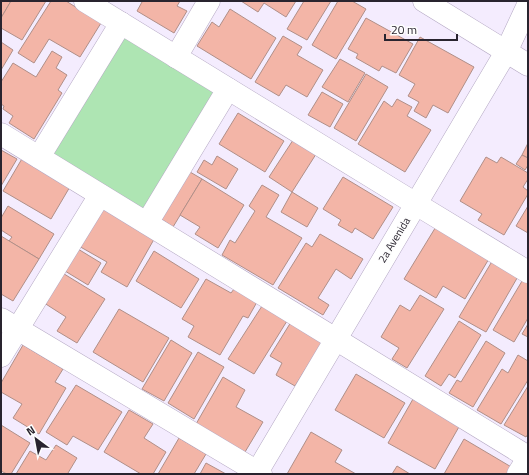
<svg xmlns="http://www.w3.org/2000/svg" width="529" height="475" font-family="'Titillium Web',sans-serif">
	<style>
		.green { fill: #aee5b3 }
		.building { fill: #f3b5a7; stroke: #b08f88 }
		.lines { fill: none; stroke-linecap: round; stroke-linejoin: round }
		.minor-casing { stroke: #b5a9c4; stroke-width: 23 }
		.minor { stroke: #fff; stroke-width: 22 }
		.labels { text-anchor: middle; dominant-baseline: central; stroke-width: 3; stroke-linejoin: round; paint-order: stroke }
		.street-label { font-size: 11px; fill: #29242f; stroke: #fdfdfd }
	</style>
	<rect width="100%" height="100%" fill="#f4ecfe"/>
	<path class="green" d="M124 34 216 93 143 211 51 152Z"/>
	<g class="building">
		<path d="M1 1H11L1 18Z"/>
		<path d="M11 1H46L22 40 1 28V18Z"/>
		<path d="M51 1H66L101 23 80 57 49 39 34 63 18 53Z"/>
		<path d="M141 1H180L177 6 187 11 174 33 137 11 142 2Z"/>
		<path d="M241 1H296L286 17 264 3 258 12Z"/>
		<path d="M304 1H331L307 40 287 29Z"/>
		<path d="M338 1H352L366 9 336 59 312 45Z"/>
		<path d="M230 9 276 38 251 79 197 46 212 22 219 27Z"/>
		<path d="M366 18 413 44 396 73 382 66 379 71 356 58 358 54 348 49Z"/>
		<path d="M283 36 302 47 297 55 323 70 307 97 286 85 279 96 255 82Z"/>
		<path d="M420 37 474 67 448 113 433 105 426 118 414 111 419 102 408 96 415 84 399 75Z"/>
		<path d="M1 42 13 50 1 70Z"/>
		<path d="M52 51 62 57 56 68 67 75 58 90 62 93 34 139 9 123 13 116 3 109 4 106 1 104V82L13 63 36 77Z"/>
		<path d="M340 59 365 73 348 102 322 87Z"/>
		<path d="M366 74 388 87 356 141 334 128Z"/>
		<path d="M322 92 343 104 330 127 308 115Z"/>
		<path d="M397 99 412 107 407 116 431 130 405 172 358 144 384 101 392 107Z"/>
		<path d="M238 113 284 141 265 172 219 144Z"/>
		<path d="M295 137 318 151 292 192 269 177Z"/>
		<path d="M528 143V158L522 155Z"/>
		<path d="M1 150 17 159 1 186Z"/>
		<path d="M522 155 528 158V165L525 170 516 164Z"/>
		<path d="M217 156 238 169 226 189 197 172 204 160 212 165Z"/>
		<path d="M23 157 71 185 51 219 3 191Z"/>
		<path d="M486 157 497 163 501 157 528 173V179L523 187 528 191V194L504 235 478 220 482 214 460 201Z"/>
		<path d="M190 172 202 179 173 227 161 219Z"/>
		<path d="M343 177 393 207 373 239 355 228 352 233 338 225 341 220 323 209Z"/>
		<path d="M202 179 244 205 218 248 195 234 200 227 180 215Z"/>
		<path d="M262 185 279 195 266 217 302 238 273 285 222 255 230 240 235 243 255 211 249 206Z"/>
		<path d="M292 192 318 208 307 227 281 212Z"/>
		<path d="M101 202 157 234 127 287 101 272 107 262 77 245Z"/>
		<path d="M8 206 54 234 39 259 9 241 12 237 1 230V218Z"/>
		<path d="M528 206V233L516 226Z"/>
		<path d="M437 225 490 257 465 299 443 286 436 298 404 279Z"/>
		<path d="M320 234 363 259 351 279 336 269 318 298 329 305 323 315 278 288 306 243 312 247Z"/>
		<path d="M1 236 39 259 13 301 1 294Z"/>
		<path d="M78 249 101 263 88 285 65 271Z"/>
		<path d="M154 251 199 279 181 308 136 281Z"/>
		<path d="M494 258 520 273 486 332 459 317Z"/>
		<path d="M56 269 105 299 77 343 57 331 66 317 38 299Z"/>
		<path d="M525 276 528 278V318L514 342 493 330Z"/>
		<path d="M206 279 231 293 234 289 257 302 248 318 243 316 220 355 188 337 194 326 182 319Z"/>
		<path d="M420 295 444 309 407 368 392 359 399 348 381 337 400 305 410 311Z"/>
		<path d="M262 306 287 321 254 374 228 359Z"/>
		<path d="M119 309 169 338 143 382 93 352Z"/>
		<path d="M459 321 481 335 455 378 449 374 441 386 425 376Z"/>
		<path d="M291 322 323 341 295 386 276 375 282 363 270 356Z"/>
		<path d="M528 324V337L522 334Z"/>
		<path d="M171 340 192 353 164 401 142 389Z"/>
		<path d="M486 341 505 353 473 407 449 393 457 380 461 382Z"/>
		<path d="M23 345 63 369 55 382 66 388 39 434 13 418 22 404 1 392V383Z"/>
		<path d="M198 352 224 367 194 419 168 403Z"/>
		<path d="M518 355 528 361V380L501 424 477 410 502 369 508 373Z"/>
		<path d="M356 374 405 403 384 438 335 410Z"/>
		<path d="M223 377 245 390 236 407 263 422 245 452 196 424Z"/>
		<path d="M76 385 122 412 98 450 73 436 67 445 46 432Z"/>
		<path d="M528 386V434L526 437 504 425Z"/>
		<path d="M413 399 460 425 435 469 388 443Z"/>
		<path d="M129 410 153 424 144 438 166 452 153 474H141L104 452Z"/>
		<path d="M1 425 30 443 11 474H7L1 471Z"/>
		<path d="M311 432 342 450 335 462 356 474H287Z"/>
		<path d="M179 438 206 454 194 474H158Z"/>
		<path d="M464 439 513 468 510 474H444Z"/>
		<path d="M56 445 77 458 68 473 69 474H16L30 451 46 460Z"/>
		<path d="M206 463 226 474H200Z"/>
		<path d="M397 466 410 474H392Z"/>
	</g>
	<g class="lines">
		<defs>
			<g id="minor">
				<path d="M85 1 416 204 528 272"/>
				<path d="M424 1 528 65"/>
				<path d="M176 57 209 1"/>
				<path d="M1 134 528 457"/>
				<path d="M39 157 121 23"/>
				<path d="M147 223 228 89"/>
				<path d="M1 319 261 474"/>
				<path d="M1 356 100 195"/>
				<path d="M256 474 506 52 528 5"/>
				<path d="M518 474 528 458"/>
			</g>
		</defs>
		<use href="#minor" class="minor-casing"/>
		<use href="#minor" class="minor"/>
	</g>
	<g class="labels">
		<g class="street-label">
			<text transform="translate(394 240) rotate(-59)">2a Avenida</text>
		</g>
	</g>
	<rect width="529" height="475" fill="none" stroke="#29242f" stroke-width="4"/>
	<g transform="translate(36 439) rotate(328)" stroke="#fdfdfd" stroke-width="3" paint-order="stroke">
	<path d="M0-3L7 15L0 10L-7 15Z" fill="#29242f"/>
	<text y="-6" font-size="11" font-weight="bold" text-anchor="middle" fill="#29242f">N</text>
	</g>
	<path d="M385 34v6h72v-6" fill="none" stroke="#29242f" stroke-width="2"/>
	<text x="391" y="34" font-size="12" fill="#29242f" stroke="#fdfdfd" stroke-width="3" paint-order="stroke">20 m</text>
</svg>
